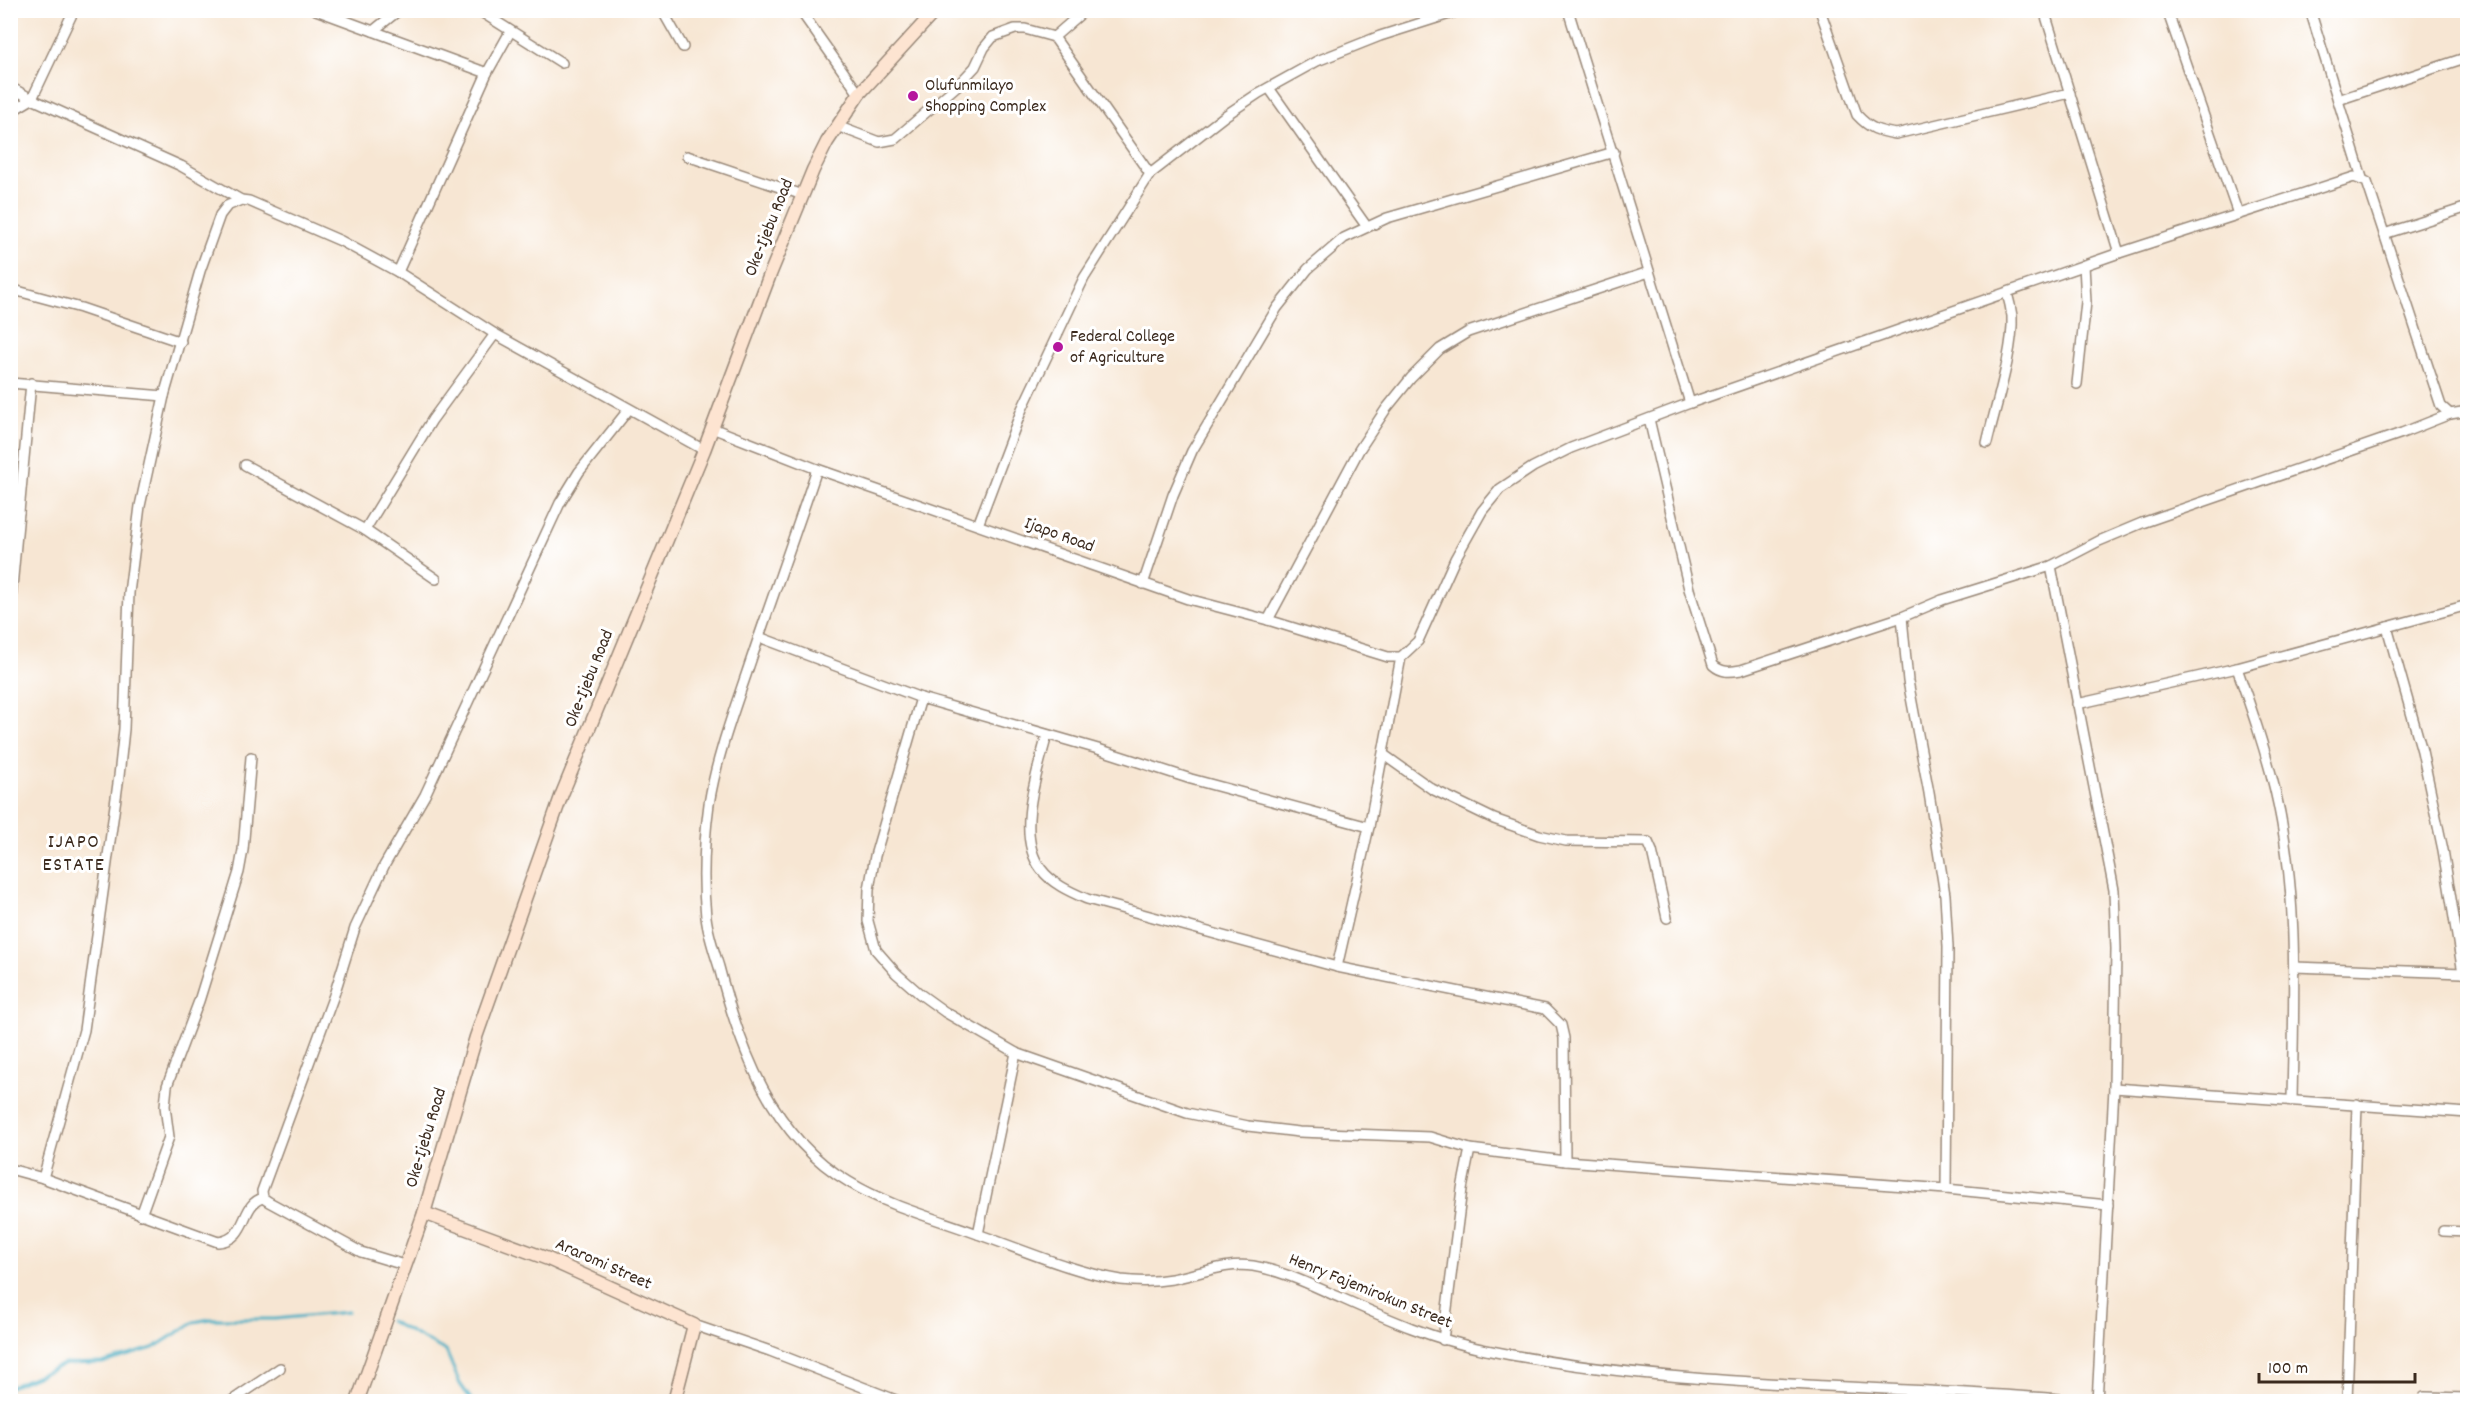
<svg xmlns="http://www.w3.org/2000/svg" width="2478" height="1412" font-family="Dekko,sans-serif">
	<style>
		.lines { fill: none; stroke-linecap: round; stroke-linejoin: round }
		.stream { stroke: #45aec4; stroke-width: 3 }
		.street-casing { stroke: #998878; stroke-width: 12 }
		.secondary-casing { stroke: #998878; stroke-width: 15 }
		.street { stroke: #fff; stroke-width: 9 }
		.secondary { stroke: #fde4d1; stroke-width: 12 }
		.poi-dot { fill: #b5179e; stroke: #fff; stroke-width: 2 }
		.labels { text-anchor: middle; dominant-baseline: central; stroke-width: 6; stroke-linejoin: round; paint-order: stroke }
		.poi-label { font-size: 18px; fill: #3b2a1e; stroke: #fff; text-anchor: start }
		.street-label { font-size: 18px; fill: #3b2a1e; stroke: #fff }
		.neighbourhood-label { font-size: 20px; letter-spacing: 1.5px; fill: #3b2a1e; stroke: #fff }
	</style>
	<rect width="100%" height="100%" fill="#fff"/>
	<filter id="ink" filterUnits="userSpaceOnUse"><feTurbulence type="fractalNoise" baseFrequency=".0167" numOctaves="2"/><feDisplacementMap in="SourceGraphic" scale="12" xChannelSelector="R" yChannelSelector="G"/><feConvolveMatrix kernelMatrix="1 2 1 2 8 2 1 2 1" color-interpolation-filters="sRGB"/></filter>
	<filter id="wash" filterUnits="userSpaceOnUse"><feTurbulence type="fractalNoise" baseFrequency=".008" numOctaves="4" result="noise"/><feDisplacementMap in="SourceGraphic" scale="24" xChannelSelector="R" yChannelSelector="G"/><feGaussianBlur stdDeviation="1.35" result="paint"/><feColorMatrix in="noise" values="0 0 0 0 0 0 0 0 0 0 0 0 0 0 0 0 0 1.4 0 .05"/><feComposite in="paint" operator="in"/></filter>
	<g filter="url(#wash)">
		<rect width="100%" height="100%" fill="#f7e6d3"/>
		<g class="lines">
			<g class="stream">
				<path d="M390 1321 446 1351 460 1384 473 1402"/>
				<path d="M10 1387 65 1364 102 1363 153 1348 194 1322 210 1319H275L348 1312"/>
			</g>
		</g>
	</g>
	<g filter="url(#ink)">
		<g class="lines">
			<defs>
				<g id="street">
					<path d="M316 10 487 73"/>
					<path d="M478 10 562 63"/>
					<path d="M662 10 683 47"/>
					<path d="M800 10 859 94"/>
					<path d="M1568 10 1690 403"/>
					<path d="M1820 10 1857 115C1870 129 1878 131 1896 134L2070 93"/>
					<path d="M2044 10 2119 253"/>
					<path d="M2167 10 2238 214"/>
					<path d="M2310 10 2362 178"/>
					<path d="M373 31 399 10"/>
					<path d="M1054 37 1085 10"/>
					<path d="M10 87 32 99 181 166 241 200 249 201 341 241 398 272 495 334 704 450"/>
					<path d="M1269 88 1367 227"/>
					<path d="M2338 100 2468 57"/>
					<path d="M10 112 32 99 74 10"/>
					<path d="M837 126 879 142 895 139 959 84 975 67 984 48 993 37 1015 29H1025L1054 37 1150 174"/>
					<path d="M687 156 803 195"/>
					<path d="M2384 234 2468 207"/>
					<path d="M398 272 487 73 510 32"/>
					<path d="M10 289 81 308 181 342"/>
					<path d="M10 383 164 396"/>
					<path d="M2077 384 2086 302 2084 265"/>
					<path d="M1649 419 1689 589 1713 665C1722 673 1730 672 1741 670L1902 617 1942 600 2051 566 2099 541 2142 523 2402 433 2450 414 2468 411"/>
					<path d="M712 428 817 469 1188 599 1268 620 1388 657H1401"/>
					<path d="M1987 443C1995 408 2014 350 2012 316 2011 309 2009 300 2007 293"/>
					<path d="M245 465 365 530"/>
					<path d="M817 469C794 538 769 606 746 675 732 716 716 760 709 804 704 841 702 879 706 917 708 934 714 951 719 967 740 1049 772 1137 849 1182 890 1207 938 1219 983 1236 1028 1252 1074 1272 1121 1280 1138 1282 1155 1282 1172 1279 1200 1274 1225 1262 1253 1266 1284 1271 1313 1286 1341 1298 1388 1319 1435 1340 1486 1350 1686 1391 1892 1383 2094 1402"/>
					<path d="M10 511 19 512 31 383"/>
					<path d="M978 525 1022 409 1084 278 1150 174 1226 115 1259 93 1317 61 1380 36 1462 10"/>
					<path d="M2051 566 2114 890 2116 949 2114 1088 2097 1402"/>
					<path d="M436 579 365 530 432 420 495 334"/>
					<path d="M1143 584 1173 495 1192 451 1277 308 1308 269 1344 238 1387 218 1614 152"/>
					<path d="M10 609 19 512"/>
					<path d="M1902 617 1908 681 1929 793 1945 895 1948 947 1946 1189 2108 1205"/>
					<path d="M1268 620 1359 450 1386 409 1411 378 1440 349 1468 332 1649 272"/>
					<path d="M2387 627 2422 751 2443 850 2463 973 2468 974"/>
					<path d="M759 637 921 698 1098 749 1191 779 1369 827 1337 967"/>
					<path d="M2237 668C2251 708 2265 748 2275 790 2299 890 2294 997 2292 1099"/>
					<path d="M921 698 875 856 869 889 868 921 876 950 896 973 920 994 945 1012 1016 1053 1187 1113 1248 1126 1299 1132 1430 1137 1470 1149"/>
					<path d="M2077 704 2237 668 2468 605"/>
					<path d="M1047 735C1037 773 1015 835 1041 869 1052 884 1071 892 1087 899L1337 967 1545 1009 1561 1025 1564 1038 1565 1161"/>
					<path d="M1384 755 1432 789 1494 819 1539 835 1566 841 1648 842 1652 851 1667 918"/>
					<path d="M1369 827 1401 657 1418 641 1455 559 1482 511 1500 489 1533 467 1571 448 1690 403 2119 253 2354 177 2367 182 2441 406 2450 414"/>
					<path d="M2294 967 2463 973"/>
					<path d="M2114 1088 2468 1113"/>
					<path d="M10 1169 43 1178 218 1242C249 1239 240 1204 263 1198"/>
					<path d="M43 1178 84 1030 119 776 124 729 129 593 140 506 164 396 200 271 220 215 227 206 241 200"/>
					<path d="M141 1215 169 1137 165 1106 167 1086 199 1001 239 872 243 850 251 757"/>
					<path d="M2443 1231 2468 1232"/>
					<path d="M978 1234 1016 1053"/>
					<path d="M404 1265 361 1252 269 1202 263 1198 262 1191 334 995 355 928 384 866 425 795 560 503 579 472 629 409"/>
					<path d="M694 1325 770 1351 901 1402"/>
					<path d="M1443 1340 1462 1189 1470 1149 1565 1161 1946 1189"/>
					<path d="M2424 1397 2468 1398"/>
					<path d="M230 1402 280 1368"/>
					<path d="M2347 1402 2357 1104"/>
				</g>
				<g id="secondary">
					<path d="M424 1213 548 1259 694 1325 674 1402"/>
					<path d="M357 1402 424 1213 476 1037 562 794 704 450 769 277 813 170 827 142 859 94 936 10"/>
				</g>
			</defs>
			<use href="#street" class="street-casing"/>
			<use href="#secondary" class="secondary-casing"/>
			<use href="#street" class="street"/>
			<use href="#secondary" class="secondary"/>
		</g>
	</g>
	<g class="poi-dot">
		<circle cx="913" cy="96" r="6"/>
		<circle cx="1058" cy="347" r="6"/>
	</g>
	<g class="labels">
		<g class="poi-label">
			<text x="925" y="86">Olufunmilayo<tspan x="925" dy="21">Shopping Complex</tspan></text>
			<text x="1070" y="337">Federal College<tspan x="1070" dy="21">of Agriculture</tspan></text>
		</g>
		<g class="street-label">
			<text transform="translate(770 228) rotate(-68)">Oke-Ijebu Road</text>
			<text transform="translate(1059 536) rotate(20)">Ijapo Road</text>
			<text transform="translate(590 679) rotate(-68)">Oke-Ijebu Road</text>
			<text transform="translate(427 1138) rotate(-73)">Oke-Ijebu Road</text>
			<text transform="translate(603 1265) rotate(24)">Araromi Street</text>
			<text transform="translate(1370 1292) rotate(22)">Henry Fajemirokun Street</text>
		</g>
		<g class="neighbourhood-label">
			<text x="74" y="843">IJAPO<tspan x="74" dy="23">ESTATE</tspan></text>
		</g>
	</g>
	<rect width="2478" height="1412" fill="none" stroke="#fff" stroke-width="36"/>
	<path d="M2259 1373v9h156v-9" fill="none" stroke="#3b2a1e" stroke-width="3"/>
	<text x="2268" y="1373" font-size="18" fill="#3b2a1e" stroke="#ffffff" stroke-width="4.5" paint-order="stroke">100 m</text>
</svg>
